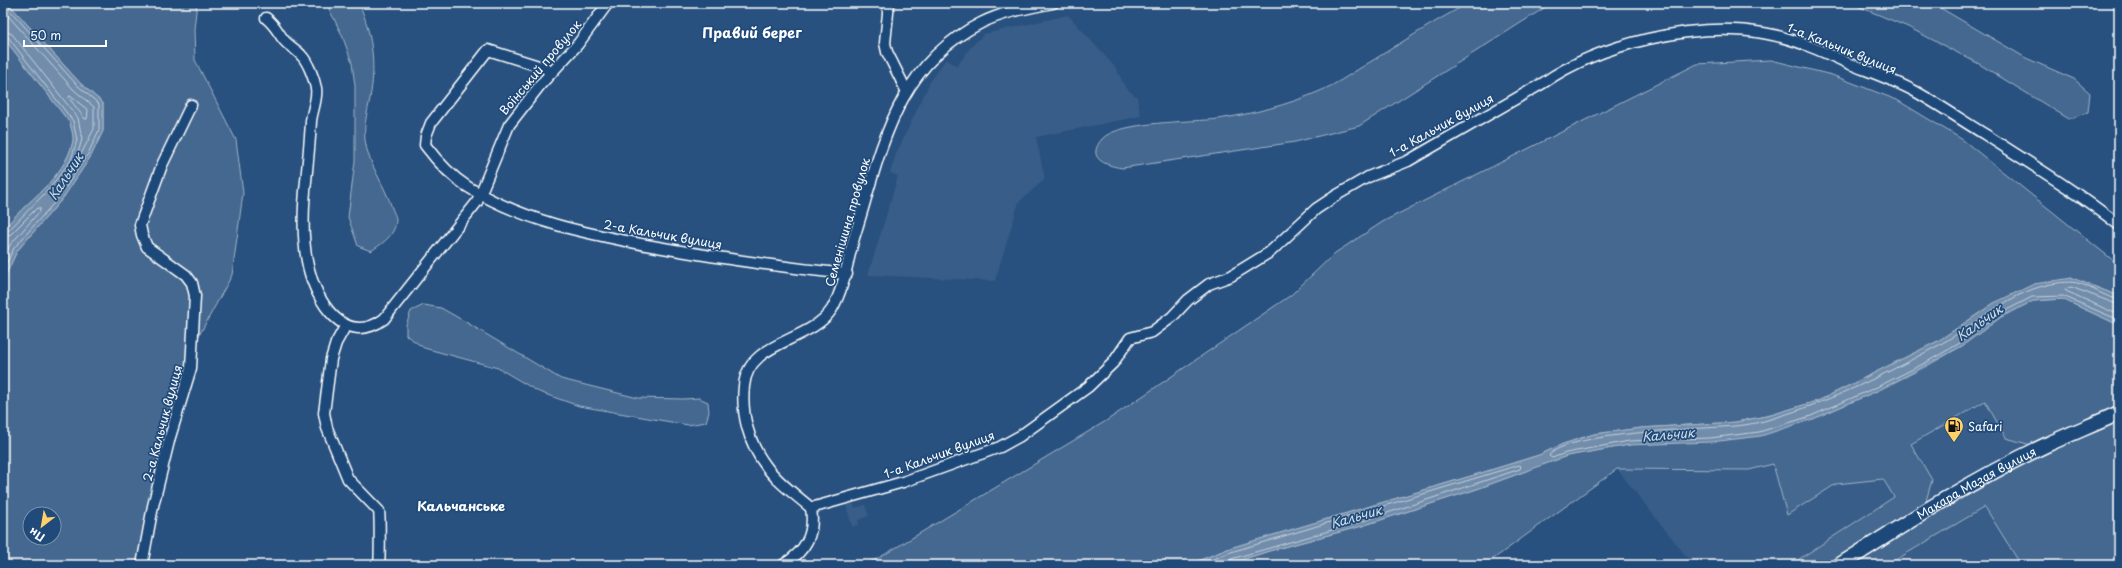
<svg xmlns="http://www.w3.org/2000/svg" width="2122" height="568" font-family="'Playpen Sans',sans-serif">
	<style>
		.built { fill: #375d88 }
		.green { fill: #446890; stroke: #a2b4c8; fill-rule: evenodd }
		.water { fill: #718dab; stroke: #aabbcd }
		.lines { fill: none; stroke-linecap: round; stroke-linejoin: round }
		.shore { stroke: #c6d1dd; stroke-width: 1 }
		.minor-casing { stroke: #fff; stroke-width: 13 }
		.secondary-casing { stroke: #fff; stroke-width: 17 }
		.minor { stroke: #1f4a7a; stroke-width: 10 }
		.secondary { stroke: #1f4a7a; stroke-width: 14 }
		.labels { text-anchor: middle; dominant-baseline: central; stroke-width: 3.5; stroke-linejoin: round; paint-order: stroke }
		.street-label { font-size: 12px; fill: #fff; stroke: #1f4a7a }
		.poi-label { font-size: 12px; fill: #fff; stroke: #1f4a7a; text-anchor: start }
		.water-label { font-size: 13px; font-style: italic; fill: #d4dde6; stroke: #1f4a7a }
		.neighbourhood-label { font-size: 13px; font-weight: bold; fill: #fff; stroke: #1f4a7a }
		.quarter-label { font-size: 14px; font-weight: bold; fill: #fff; stroke: #1f4a7a }
	</style>
	<rect width="100%" height="100%" fill="#28517f"/>
	<filter id="ink" filterUnits="userSpaceOnUse"><feTurbulence type="fractalNoise" baseFrequency=".025" numOctaves="2"/><feDisplacementMap in="SourceGraphic" scale="8" xChannelSelector="R" yChannelSelector="G"/><feConvolveMatrix kernelMatrix="1 2 1 2 8 2 1 2 1" color-interpolation-filters="sRGB"/></filter>
	<g filter="url(#ink)">
		<g class="built">
			<path d="M1068 15 1115 67 1126 88 1137 97 1141 116 1036 137 1045 179 1019 202 995 281 868 275 898 176 890 173 896 154 930 82 946 59 957 66 969 49 984 34Z"/>
			<path d="M1986 401 2006 438 2035 446 1924 508 1911 444Z"/>
			<path d="M1773 464 1787 515 1836 484 1883 479 1894 497 1790 565H1693L1617 469 1749 470Z"/>
			<path d="M853 503 855 508 865 505 869 516 858 520 859 524 852 527 846 505Z"/>
			<path d="M1985 507 2021 565H1887L1948 528Z"/>
		</g>
		<g class="green">
			<path d="M8 3H197L194 29 195 60 236 140 243 193 232 275 189 354 137 565H3V281L17 251 63 198 91 156 103 131V103L80 83ZM30 514H54V538H30Z"/>
			<path d="M326 3H359C371 31 376 61 371 92 369 108 363 123 365 140 368 164 385 185 392 208 393 211 396 216 396 219 396 235 383 243 371 251L358 246 348 217 355 161V86L352 63 342 35Z"/>
			<path d="M1469 3H1552L1359 126 1295 142 1122 168C1104 165 1086 158 1102 139 1118 121 1193 122 1218 119 1252 114 1288 105 1320 91 1335 85 1349 75 1362 67 1398 45 1432 22 1469 3Z"/>
			<path d="M1850 3H1932L2026 58 2074 79 2090 93 2088 112 2069 119 1979 64 1908 27Z"/>
			<path d="M3 37 70 123C71 128 74 136 73 141 65 180 24 201 3 231Z"/>
			<path d="M1771 60 1832 75 1897 100 1963 140 2119 265V296L2072 278 1994 303 1938 341 1820 400 1771 415 1736 422 1641 428 1594 434 1563 444 1539 455 1481 473 1230 548 1188 565H862L877 559 1106 421 1291 295 1335 253 1384 221 1697 64Z"/>
			<path d="M2062 299 2119 325V409L2035 446 2006 438 1985 401 1911 444 1932 480 1924 508 1833 565H1790L1894 497 1883 479 1836 484 1787 515 1773 464 1749 470 1617 469 1485 565H1226L1269 551 1362 526 1477 489 1567 456 1629 445 1813 419 1879 390 1927 366 1962 346 2001 317 2033 301Z"/>
			<path d="M424 305 441 308 464 321 561 379 638 398 683 399 699 398 708 402 709 412 706 422 688 425 579 406 539 392 498 368 424 348 406 335V325L411 311Z"/>
			<path d="M2119 418V565H2021L1985 507 1887 565H1848L1992 478Z"/>
		</g>
		<g class="water">
			<path d="M3 3H8L80 83 103 103V131L91 156 63 198 17 251 3 281V231C24 201 65 180 73 141 74 136 71 128 70 123L3 37Z"/>
			<path d="M2072 278 2119 296V325L2062 299 2033 301 2001 317 1962 346 1879 390 1813 419 1761 436 1711 442 1629 445 1567 456 1477 489 1362 526 1269 551 1226 565H1188L1230 548 1481 473 1539 455 1563 444 1594 434 1641 428 1736 422 1771 415 1820 400 1938 341 1994 303 2034 284Z"/>
		</g>
		<g class="lines">
			<g class="shore">
				<path d="M3 10 73 89 94 107V129L81 154 78 153 82 139 78 118 12 34 3 30"/>
				<path d="M3 35 8 37 73 121 77 140 71 160 49 189 8 231 3 232"/>
				<path d="M70 96 88 110 87 119H85L69 98Z"/>
				<path d="M3 238 10 235 37 208H40V211L10 245 3 260"/>
				<path d="M3 271 14 248 60 196 88 154 99 130V104L77 85 7 7 6 3"/>
				<path d="M2119 299C2103 298 2087 282 2070 282 2018 283 1982 321 1939 345 1886 374 1832 401 1774 418 1762 422 1748 425 1735 426 1704 429 1563 432 1549 456L1552 458 1566 453 1629 441 1710 438 1759 432 1811 416 1877 387 1925 363 1960 343 1999 314 2032 297 2063 296 2119 320"/>
				<path d="M2119 305 2071 287 2065 289 2066 291 2119 315"/>
				<path d="M1199 565 1231 552 1519 465 1521 466 1520 469 1360 522 1231 559 1227 565"/>
			</g>
			<defs>
				<g id="minor">
					<path d="M889 3 885 43 887 52 906 90"/>
					<path d="M266 18C275 25 277 31 283 39 288 46 296 49 301 55 308 62 314 78 316 88 318 98 312 111 311 121 310 141 308 161 306 181 303 208 302 240 308 266 316 301 344 348 384 319L477 202 509 125 541 84 578 44 608 3"/>
					<path d="M551 73 545 68 488 50 431 123 426 136 425 145C437 161 452 177 468 187 523 221 584 233 646 245 712 257 779 267 847 274"/>
					<path d="M346 325 336 343 331 359 324 413 327 428 348 479 379 511C380 516 380 558 379 565"/>
					<path d="M811 508 903 482 1000 447 1020 436 1088 387 1113 363 1130 338 1152 332 1172 317 1188 300 1209 284 1231 276 1270 252 1316 209 1337 195 1368 177 1408 161 1543 83C1599 44 1695 21 1763 33 1793 38 1822 51 1850 64 1873 73 1897 81 1918 93 1941 106 1963 121 1986 135 2031 164 2077 192 2119 225"/>
					<path d="M811 508C796 495 777 482 766 466 749 444 741 414 744 386 748 340 810 343 832 309 845 286 847 262 854 238 881 153 893 67 981 23 1003 12 1028 8 1053 3"/>
					<path d="M142 565 153 506 170 437 191 368 195 296 192 283 186 275 147 247 142 235 140 225 162 165 191 105"/>
					<path d="M783 565C806 551 815 534 811 508"/>
				</g>
				<g id="secondary">
					<path id="s1" d="M1840 565C1907 522 1974 479 2046 445 2070 434 2095 424 2119 413"/>
				</g>
			</defs>
			<use href="#minor" class="minor-casing"/>
			<use href="#secondary" class="secondary-casing"/>
			<use href="#minor" class="minor"/>
			<use href="#secondary" class="secondary"/>
		</g>
	</g>
	<defs>
		<symbol id="fuel-pin" viewBox="-11 -11 22 30"><path d="M0 17L-7.5 6A9.5 9.5 0 1 1 7.5 6Z" fill="#ffd166" stroke="#1f4a7a"/><path d="M-5.5-6h7V0h2V4h1.3V-2.5L3-4.5l.8-.8L6-3V5H2.5V1h-1V6h-7ZM-4.2-4.7v3.2H.2V-4.7Z" fill="#111"/></symbol>
	</defs>
	<g fill-rule="evenodd">
		<use href="#fuel-pin" x="1943" y="415" width="22" height="30"/>
	</g>
	<g class="labels">
		<g class="street-label">
			<text transform="translate(1842 48) rotate(22)">1-а Кальчик вулиця</text>
			<text transform="translate(540 67) rotate(-50)">Воїнський провулок</text>
			<text transform="translate(1441 125) rotate(-29)">1-а Кальчик вулиця</text>
			<text transform="translate(847 222) rotate(-74)">Семенішина провулок</text>
			<text transform="translate(663 234) rotate(10)">2-а Кальчик вулиця</text>
			<text transform="translate(162 423) rotate(-75)">2-а Кальчик вулиця</text>
			<text transform="translate(939 454) rotate(-20)">1-а Кальчик вулиця</text>
			<text stroke="none"><textPath href="#s1" startOffset="159">Макара Мазая вулиця</textPath></text>
		</g>
		<g class="poi-label">
			<text x="1968" y="426">Safari</text>
		</g>
		<g class="water-label">
			<text transform="translate(65 176) rotate(-57)">Кальчик</text>
			<text transform="translate(1979 322) rotate(-35)">Кальчик</text>
			<text transform="translate(1668 434) rotate(-5)">Кальчик</text>
			<text transform="translate(1356 516) rotate(-16)">Кальчик</text>
		</g>
		<g class="neighbourhood-label">
			<text x="461" y="505">Кальчанське</text>
		</g>
		<g class="quarter-label">
			<text x="752" y="32">Правий берег</text>
		</g>
	</g>
	<rect width="2122" height="568" fill="none" stroke="#1f4a7a" stroke-width="16"/>
	<rect x="8" y="8" width="2106" height="552" fill="none" stroke="#fff" stroke-width="1.5" filter="url(#ink)"/>
	<g transform="translate(42 526) rotate(211)"><circle r="19" fill="#1f4a7a" stroke="#7992af"/>
	<path d="M0-3L7 15L0 10L-7 15Z" fill="#ffd166"/>
	<text y="-6" font-size="11" font-weight="bold" text-anchor="middle" fill="#ffffff">Пн</text>
	</g>
	<path d="M24 40v6h82v-6" fill="none" stroke="#ffffff" stroke-width="2"/>
	<text x="30" y="40" font-size="12" fill="#ffffff" stroke="#1f4a7a" stroke-width="3" paint-order="stroke">50 m</text>
</svg>
